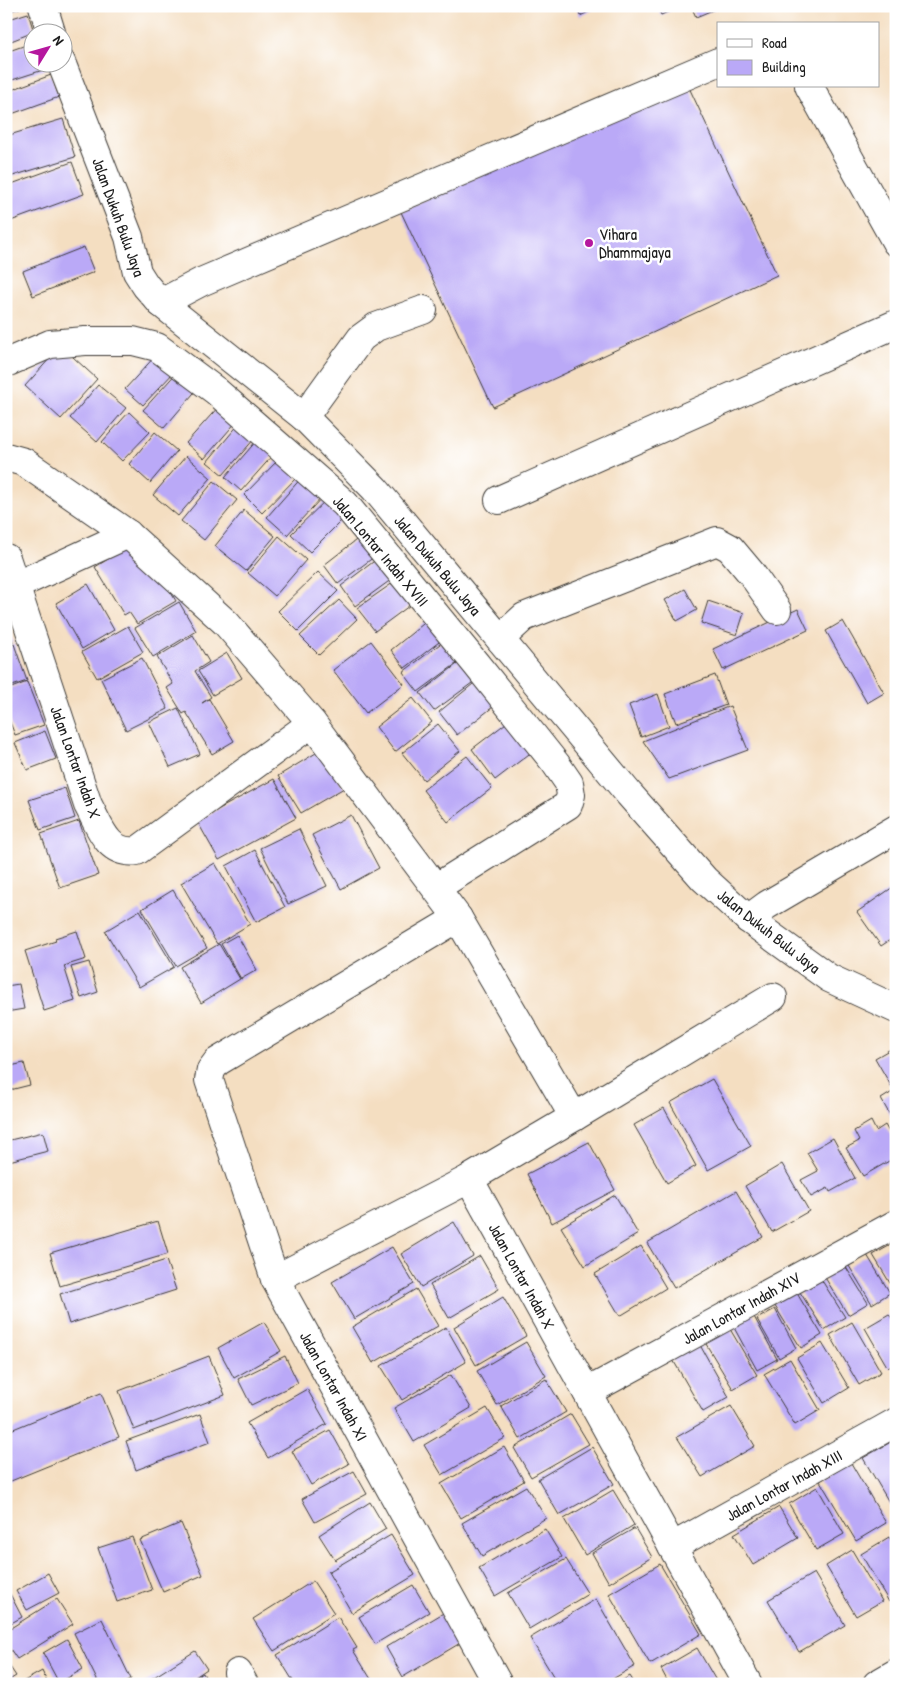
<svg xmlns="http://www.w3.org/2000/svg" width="902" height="1690" font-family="'Patrick Hand',sans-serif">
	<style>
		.building { fill: #baa9f7 }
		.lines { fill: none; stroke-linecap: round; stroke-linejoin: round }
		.minor-casing { stroke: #3c3935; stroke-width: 30 }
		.minor { stroke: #fff; stroke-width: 28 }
		.poi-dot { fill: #b5179e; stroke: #fff; stroke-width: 2 }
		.labels { text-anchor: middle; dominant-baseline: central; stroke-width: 5; stroke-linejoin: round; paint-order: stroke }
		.street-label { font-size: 16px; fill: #1c1c1c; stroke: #fff }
		.poi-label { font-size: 16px; fill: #1c1c1c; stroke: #fff; text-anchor: start }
	</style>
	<rect width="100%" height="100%" fill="#fff"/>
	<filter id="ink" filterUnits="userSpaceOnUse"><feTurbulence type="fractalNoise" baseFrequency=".02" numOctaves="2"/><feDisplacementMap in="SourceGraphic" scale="10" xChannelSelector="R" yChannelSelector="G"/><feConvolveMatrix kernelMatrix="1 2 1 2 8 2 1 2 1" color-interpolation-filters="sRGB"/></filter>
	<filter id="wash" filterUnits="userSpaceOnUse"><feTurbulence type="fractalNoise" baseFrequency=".0096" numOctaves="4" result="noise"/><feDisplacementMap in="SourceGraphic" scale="20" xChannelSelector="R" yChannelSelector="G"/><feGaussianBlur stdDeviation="1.12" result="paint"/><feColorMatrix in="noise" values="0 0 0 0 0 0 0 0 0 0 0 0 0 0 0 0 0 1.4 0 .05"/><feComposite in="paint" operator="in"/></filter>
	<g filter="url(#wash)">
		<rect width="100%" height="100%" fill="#f4dec1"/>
		<g id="blocks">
			<g class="building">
				<path d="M6 6H20V8L6 12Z"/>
				<path d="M576 6H601L580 16Z"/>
				<path d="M657 6H681L661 15Z"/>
				<path d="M691 6H722L696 17Z"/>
				<path d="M28 13 34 32 6 43V20Z"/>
				<path d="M32 43V62H43L46 69 6 82V52Z"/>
				<path d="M51 75 59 97 6 116V92Z"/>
				<path d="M685 79 777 275 493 407 401 212Z"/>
				<path d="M63 119 75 157 6 178V136Z"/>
				<path d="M72 162 84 194 8 222 6 217V186Z"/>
				<path d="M84 247 94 272 33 296 23 271Z"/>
				<path d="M61 346 97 379 61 419 25 386Z"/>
				<path d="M158 353 176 370 143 405 125 389Z"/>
				<path d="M179 370 199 387 164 428 143 410Z"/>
				<path d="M98 385 126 408 97 442 70 418Z"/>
				<path d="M220 405 237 421 204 459 186 443Z"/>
				<path d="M129 412 150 432 122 461 102 442Z"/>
				<path d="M239 424 255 438 223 475 207 462Z"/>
				<path d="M155 432 177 451 150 483 129 464Z"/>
				<path d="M258 439 274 454 241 491 225 477Z"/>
				<path d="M186 456 211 478 178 516 153 495Z"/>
				<path d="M279 459 297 477 262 513 244 495Z"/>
				<path d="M303 476 324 495 287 535 267 517Z"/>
				<path d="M214 481 237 500 204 540 181 521Z"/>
				<path d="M331 495 349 513 310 552 291 534Z"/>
				<path d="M244 510 275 536 246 571 215 546Z"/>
				<path d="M279 536 306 560 275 596 248 573Z"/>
				<path d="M360 537 374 557 338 584 324 565Z"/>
				<path d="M133 544 155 566 176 601 137 624 129 612 124 615 95 567Z"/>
				<path d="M377 559 392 579 355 606 341 586Z"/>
				<path d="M318 572 338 591 298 631 278 611Z"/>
				<path d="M397 580 413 603 375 631 357 608Z"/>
				<path d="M88 584 114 630 82 649 56 603Z"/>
				<path d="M685 589 697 610 677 621 665 600Z"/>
				<path d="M339 600 357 619 319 655 300 636Z"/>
				<path d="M708 601 744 613 737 635 701 623Z"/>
				<path d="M179 602 196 631 153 657 135 628Z"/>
				<path d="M798 609 808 630 723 670 713 649Z"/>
				<path d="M428 620 443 639 405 668 391 650Z"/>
				<path d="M843 621 884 693 867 703 826 631Z"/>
				<path d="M6 623 13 642 6 645Z"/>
				<path d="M128 626 143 652 97 678 82 652Z"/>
				<path d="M193 635 209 662 195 671 211 697 202 703 209 699 234 741 212 754 186 712 183 714 167 688 173 684 157 657Z"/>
				<path d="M371 641 404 684 366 713 333 670Z"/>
				<path d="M444 641 460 661 418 692 403 672Z"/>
				<path d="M14 644 27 681 6 688V646Z"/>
				<path d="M227 653 242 678 213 695 198 671Z"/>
				<path d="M142 658 168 709 126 730 101 679Z"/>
				<path d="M461 661 476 680 434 711 420 693Z"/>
				<path d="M715 675 726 705 676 723 665 694Z"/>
				<path d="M479 679 498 703 457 735 439 712Z"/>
				<path d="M27 682 44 725 15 735 6 712V690Z"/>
				<path d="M658 694 669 726 641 737 629 705Z"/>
				<path d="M413 698 432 722 395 752 376 727Z"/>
				<path d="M730 706 748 750 669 779 643 741Z"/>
				<path d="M178 708 200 754 170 767 149 722Z"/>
				<path d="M514 717 537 748 495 780 472 749Z"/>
				<path d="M438 724 460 751 424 780 402 753Z"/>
				<path d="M45 731 56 759 27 770 15 743Z"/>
				<path d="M321 750 344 788 301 813 278 776Z"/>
				<path d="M467 756 492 788 448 822 423 790Z"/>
				<path d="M274 779 296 818 219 860 197 821Z"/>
				<path d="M65 788 75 818 40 830 29 800Z"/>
				<path d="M351 815 379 868 341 889 312 835Z"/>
				<path d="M79 821 98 875 60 888 41 834Z"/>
				<path d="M299 829 327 886 288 904 260 848Z"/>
				<path d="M255 850 285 907 256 922 226 866Z"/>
				<path d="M215 863 250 924 217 944 181 883Z"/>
				<path d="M896 885V936L881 946 857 912Z"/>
				<path d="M173 890 207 948 176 966 142 909Z"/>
				<path d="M140 910 174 967 139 987 105 931Z"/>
				<path d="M77 931 86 959 64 966 75 1001 44 1011 25 951 56 941 55 938Z"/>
				<path d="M237 935 257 970 241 979 221 944Z"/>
				<path d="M219 944 240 979 201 1003 180 967Z"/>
				<path d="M89 962 98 992 81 998 71 967Z"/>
				<path d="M19 984 24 1009 6 1012V986Z"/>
				<path d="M896 1046V1126L881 1099 894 1091 875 1058Z"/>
				<path d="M24 1063 30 1085 6 1091V1067Z"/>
				<path d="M712 1079 751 1146 708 1170 670 1103Z"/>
				<path d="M664 1108 696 1166 667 1183 634 1125Z"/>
				<path d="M871 1121 876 1131 885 1125 896 1144V1157L863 1176 846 1148 859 1141 854 1131Z"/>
				<path d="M43 1132 48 1151 9 1161 6 1141Z"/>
				<path d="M833 1138 855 1178 830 1192 828 1188 811 1197 801 1180 818 1171 807 1153Z"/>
				<path d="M589 1142 615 1190 552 1223 527 1174Z"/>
				<path d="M782 1164 809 1211 772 1232 745 1186Z"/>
				<path d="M736 1191 763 1237 674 1288 647 1243Z"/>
				<path d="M615 1195 638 1234 585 1266 561 1227Z"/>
				<path d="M158 1221 168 1254 60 1286 50 1253Z"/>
				<path d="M454 1222 473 1256 421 1287 401 1254Z"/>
				<path d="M896 1242V1293L873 1255Z"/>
				<path d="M641 1246 666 1288 620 1316 595 1274Z"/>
				<path d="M392 1247 414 1284 354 1319 332 1282Z"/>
				<path d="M867 1255 890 1293 872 1304 849 1266Z"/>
				<path d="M480 1256 499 1289 449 1318 430 1285Z"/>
				<path d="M166 1260 176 1290 69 1324 60 1294Z"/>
				<path d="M844 1264 868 1303 848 1315 824 1276Z"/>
				<path d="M819 1276 845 1317 824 1330 798 1289Z"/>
				<path d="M416 1289 438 1326 373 1363 352 1327Z"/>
				<path d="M795 1290 822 1335 801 1348 773 1303Z"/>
				<path d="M503 1297 526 1336 476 1365 454 1327Z"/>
				<path d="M775 1309 796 1348 779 1358 757 1319Z"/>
				<path d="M752 1313 777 1359 757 1370 732 1324Z"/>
				<path d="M889 1314 896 1325V1363L888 1368 865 1328Z"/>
				<path d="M264 1322 281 1351 234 1378 218 1348Z"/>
				<path d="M852 1322 881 1372 859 1385 830 1335Z"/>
				<path d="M727 1324 757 1375 733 1389 703 1339Z"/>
				<path d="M446 1327 466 1362 402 1400 381 1366Z"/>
				<path d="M696 1338 729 1397 703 1412 669 1353Z"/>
				<path d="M526 1342 546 1376 497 1405 477 1371Z"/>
				<path d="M822 1343 849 1388 824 1403 797 1358Z"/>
				<path d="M209 1356 225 1395 134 1430 119 1391Z"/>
				<path d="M285 1356 298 1383 251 1405 238 1379Z"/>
				<path d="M790 1359 820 1410 795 1425 764 1374Z"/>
				<path d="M451 1375 471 1408 414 1442 394 1408Z"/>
				<path d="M546 1379 566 1412 520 1439 501 1406Z"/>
				<path d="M307 1389 327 1424 268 1458 247 1423Z"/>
				<path d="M101 1393 119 1437 6 1483V1432Z"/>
				<path d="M731 1406 755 1446 702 1477 677 1437Z"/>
				<path d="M487 1408 505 1438 442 1475 424 1445Z"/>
				<path d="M200 1414 210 1442 136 1470 126 1441Z"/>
				<path d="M571 1414 589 1444 531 1477 514 1448Z"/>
				<path d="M330 1430 349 1464 311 1485 292 1451Z"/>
				<path d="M896 1439V1514L863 1458Z"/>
				<path d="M504 1447 524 1481 461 1518 441 1484Z"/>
				<path d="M592 1447 614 1484 559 1515 538 1479Z"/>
				<path d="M851 1463 886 1523 856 1541 820 1481Z"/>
				<path d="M354 1471 367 1494 315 1522 302 1499Z"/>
				<path d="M526 1486 546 1518 482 1556 462 1523Z"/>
				<path d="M817 1487 844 1534 816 1550 789 1504Z"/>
				<path d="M613 1490 634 1525 585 1555 564 1519Z"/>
				<path d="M370 1502 386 1529 335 1560 319 1535Z"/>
				<path d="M779 1507 798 1538 753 1565 734 1534Z"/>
				<path d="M181 1523 203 1575 163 1592 140 1540Z"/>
				<path d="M635 1528 652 1557 609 1583 592 1553Z"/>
				<path d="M545 1529 562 1557 495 1596 479 1568Z"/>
				<path d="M391 1535 415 1575 352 1613 328 1572Z"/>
				<path d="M132 1537 152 1590 117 1602 98 1548Z"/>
				<path d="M889 1537 896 1549V1598L889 1602 861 1554Z"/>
				<path d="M852 1550 882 1601 856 1616 826 1566Z"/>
				<path d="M566 1559 588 1594 529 1629 508 1593Z"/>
				<path d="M660 1564 701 1634 650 1664 609 1594Z"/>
				<path d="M48 1573 59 1593 27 1610 16 1591Z"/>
				<path d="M814 1573 845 1625 799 1652 768 1600Z"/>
				<path d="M313 1581 334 1613 274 1651 253 1619Z"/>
				<path d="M413 1585 429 1612 375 1644 359 1617Z"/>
				<path d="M10 1594 22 1617 6 1626V1596Z"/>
				<path d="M57 1599 73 1624 17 1659 6 1643V1631Z"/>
				<path d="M596 1599 635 1666 604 1684H558L530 1638Z"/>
				<path d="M445 1612 462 1642 403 1677 386 1647Z"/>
				<path d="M338 1617 357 1648 353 1650 374 1684H295L277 1655Z"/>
				<path d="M102 1619 131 1679 121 1684H99L74 1633Z"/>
				<path d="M67 1639 83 1669 59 1683 43 1653Z"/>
				<path d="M697 1648 718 1684H669L661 1669Z"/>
				<path d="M195 1651 207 1669 185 1684H143Z"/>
				<path d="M6 1661 16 1676 6 1682Z"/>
				<path d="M42 1671 48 1684H19Z"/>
				<path d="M203 1673 209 1684H186Z"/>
				<path d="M630 1676 635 1684H616Z"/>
			</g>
		</g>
	</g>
	<g filter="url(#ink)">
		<use href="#blocks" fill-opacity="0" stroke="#3c3935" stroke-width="1"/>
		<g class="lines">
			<defs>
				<g id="minor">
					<path d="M43 6 51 32"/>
					<path d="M61 62 129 237 137 272 146 286 161 303 304 417 375 489 629 794 704 879 748 919 829 978 896 1009"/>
					<path d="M809 86 896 242"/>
					<path d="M161 303 201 282 718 62"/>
					<path d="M6 363 50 344 85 341H133L157 347 216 391 345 504 476 664 556 764 569 783 571 795 568 805 437 887"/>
					<path d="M304 417 361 338 376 327 423 310"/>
					<path d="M6 457 24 462 128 534 226 623 312 723 458 918 574 1117"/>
					<path d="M499 500 896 324"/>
					<path d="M6 558 88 805C100 827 107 855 137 851L312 723"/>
					<path d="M15 586 128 534"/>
					<path d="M500 639 524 617 717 541 730 548 751 573 777 610"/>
					<path d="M458 918 217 1062 211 1070 209 1080 275 1279 498 1684"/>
					<path d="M748 919 767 905 896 829"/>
					<path d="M469 1179 748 1684"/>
					<path d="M275 1279 469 1179 574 1117 773 997"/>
					<path d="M587 1392 896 1224"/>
					<path d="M672 1547 896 1422"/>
					<path d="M238 1673 244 1684"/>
					<path d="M877 1684 896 1673"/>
				</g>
			</defs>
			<use href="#minor" class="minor-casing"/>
			<use href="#minor" class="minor"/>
		</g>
	</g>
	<circle class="poi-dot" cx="589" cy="243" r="5"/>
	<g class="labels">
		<g class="street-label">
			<text transform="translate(119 217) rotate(70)">Jalan Dukuh Bulu Jaya</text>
			<text transform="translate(381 551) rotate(50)">Jalan Lontar Indah XVIII</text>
			<text transform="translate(438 565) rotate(50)">Jalan Dukuh Bulu Jaya</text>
			<text transform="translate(76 762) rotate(70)">Jalan Lontar Indah X</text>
			<text transform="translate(769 931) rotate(38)">Jalan Dukuh Bulu Jaya</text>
			<text transform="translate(522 1276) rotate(61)">Jalan Lontar Indah X</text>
			<text transform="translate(741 1308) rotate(-29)">Jalan Lontar Indah XIV</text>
			<text transform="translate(334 1386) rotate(61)">Jalan Lontar Indah XI</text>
			<text transform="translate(784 1485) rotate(-29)">Jalan Lontar Indah XIII</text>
		</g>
		<g class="poi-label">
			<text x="599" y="234">Vihara<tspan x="599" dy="18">Dhammajaya</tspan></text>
		</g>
	</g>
	<rect width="902" height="1690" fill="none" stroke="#fff" stroke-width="25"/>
	<rect x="717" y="22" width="162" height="65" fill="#ffffff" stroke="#a4a4a4"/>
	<rect x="727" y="39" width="25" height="8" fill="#ffffff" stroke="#a4a4a4"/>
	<text x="762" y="48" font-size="15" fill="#1c1c1c">Road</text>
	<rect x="727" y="60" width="25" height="15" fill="#baa9f7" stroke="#a4a4a4"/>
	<text x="762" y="72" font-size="15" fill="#1c1c1c">Building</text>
	<g transform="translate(48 48) rotate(53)"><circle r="24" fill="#ffffff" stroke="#a4a4a4"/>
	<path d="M0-4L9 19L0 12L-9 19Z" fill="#b5179e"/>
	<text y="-8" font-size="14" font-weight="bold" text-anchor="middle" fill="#1c1c1c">N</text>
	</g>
</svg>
